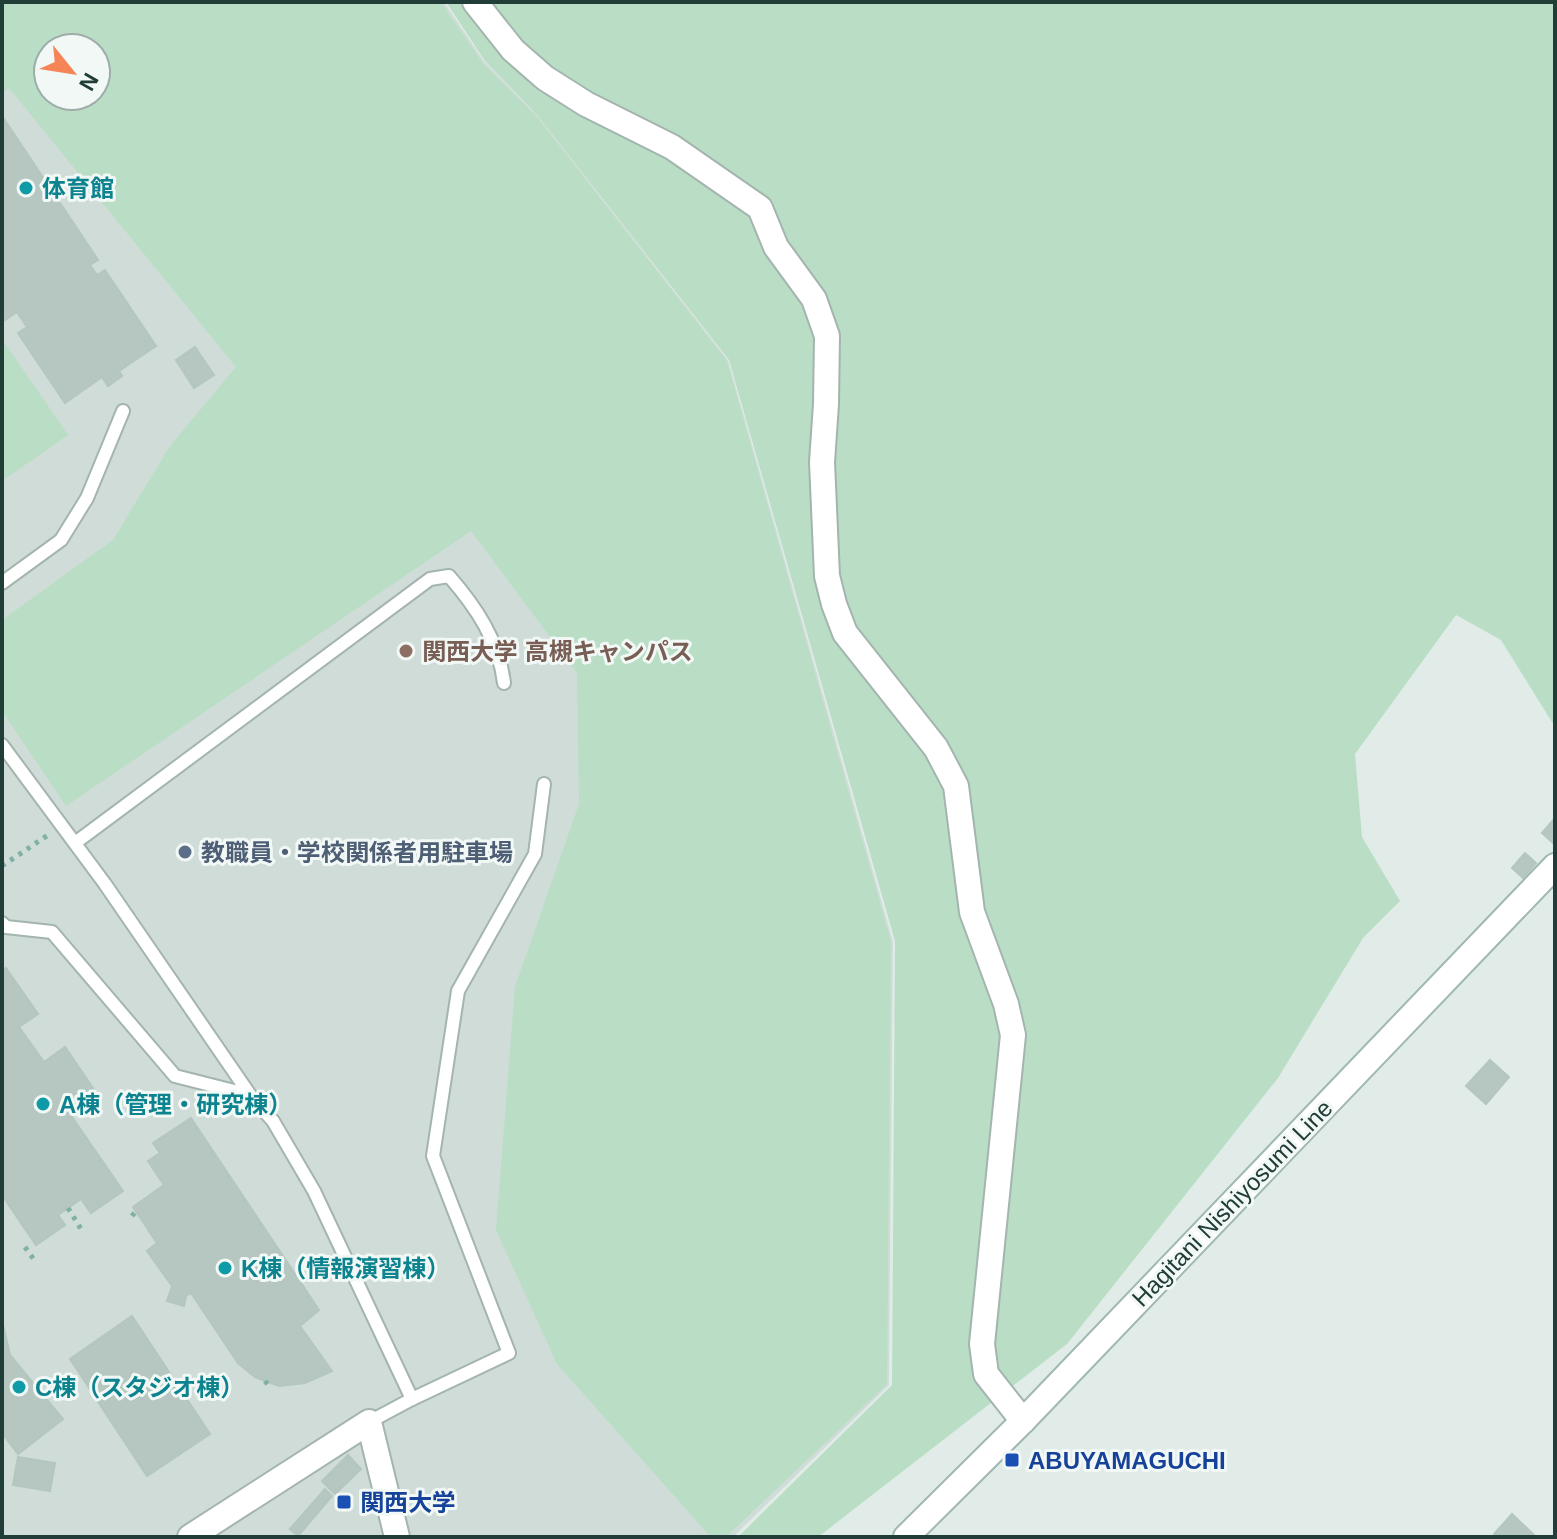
<svg xmlns="http://www.w3.org/2000/svg" width="1557" height="1539" font-family="Helvetica,'Noto Sans JP',sans-serif">
	<style>
		.built { fill: #cfdcd7; fill-rule: evenodd }
		.green { fill: #b9dec5; fill-rule: evenodd }
		.building { fill: #b6c7c1; stroke: #b3c6bf; stroke-width: 2 }
		.lines { fill: none; stroke-linecap: round; stroke-linejoin: round }
		.service-casing { stroke: #a4b4af; stroke-width: 16 }
		.minor-casing { stroke: #a4b4af; stroke-width: 28 }
		.tertiary-casing { stroke: #a4b4af; stroke-width: 28 }
		.secondary-casing { stroke: #9fb8b0; stroke-width: 28 }
		.path { stroke: #81b0a4; stroke-width: 5; stroke-dasharray: 4 6; stroke-linecap: butt }
		.service { stroke: #fff; stroke-width: 12 }
		.minor { stroke: #fff; stroke-width: 24 }
		.tertiary { stroke: #fff; stroke-width: 24 }
		.secondary { stroke: #fff; stroke-width: 24 }
		.culture-dot { fill: #0f9aa8; stroke: #f1f8f5; stroke-width: 3 }
		.education-dot { fill: #8d6e63; stroke: #f1f8f5; stroke-width: 3 }
		.service-dot { fill: #5c6f8a; stroke: #f1f8f5; stroke-width: 3 }
		.transit-dot { fill: #1a4fb4; stroke: #f1f8f5; stroke-width: 3 }
		.labels { text-anchor: middle; dominant-baseline: central; stroke-width: 6; stroke-linejoin: round; paint-order: stroke }
		.culture-label { font-size: 24px; font-weight: bold; fill: #0d838f; stroke: #f1f8f5; text-anchor: start }
		.education-label { font-size: 24px; font-weight: bold; fill: #785e54; stroke: #f1f8f5; text-anchor: start }
		.service-label { font-size: 24px; font-weight: bold; fill: #4e5e75; stroke: #f1f8f5; text-anchor: start }
		.street-label { font-size: 24px; fill: #213d37; stroke: #f1f8f5 }
		.transit-label { font-size: 24px; font-weight: bold; fill: #164399; stroke: #f1f8f5; text-anchor: start }
	</style>
	<rect width="100%" height="100%" fill="#e1ece8"/>
	<path class="built" d="M2 2H444L484 61 538 116 728 360 893 942 889 1385 733 1537H2ZM48 48H96V96H48Z"/>
	<g class="green">
		<path d="M2 2H441L482 62 537 117 727 361 891 942 887 1384 726 1537H711L557 1364 496 1230 515 987 579 804 577 673 471 531 66 806 2 711V620L113 540 170 446 236 367 9 88 2 93ZM48 48H96V96H48Z"/>
		<path d="M446 2H1555V727L1501 640 1456 615 1355 754 1362 837 1400 901 1363 938 1278 1078 1067 1344 818 1537H738L892 1385 895 941 729 360 538 116 485 61Z"/>
		<path d="M2 339 68 435 2 481Z"/>
	</g>
	<g class="building">
		<path d="M2 116 98 260 90 265 97 275 105 270 156 346 119 371 122 376 108 386 102 377 65 403 18 333 27 327 17 312 2 322Z"/>
		<path d="M195 347 214 375 194 388 176 360Z"/>
		<path d="M1555 818V840L1553 843 1542 833Z"/>
		<path d="M1525 853 1536 863 1523 878 1512 868Z"/>
		<path d="M6 968 38 1014 19 1027 44 1062 65 1047 97 1094 70 1114 123 1191 91 1213 81 1199 58 1215 65 1225 36 1245 2 1195V971Z"/>
		<path d="M1490 1060 1509 1077 1486 1104 1466 1086Z"/>
		<path d="M191 1118 319 1310 300 1326 332 1371 305 1383 279 1386 255 1377 238 1363 191 1293 186 1296 184 1306 167 1301 172 1286 147 1251 157 1243 133 1207 164 1185 148 1161 160 1153 153 1143Z"/>
		<path d="M132 1316 210 1434 147 1476 70 1359Z"/>
		<path d="M2 1320 10 1355 63 1419 18 1454 2 1433Z"/>
		<path d="M348 1455 361 1469 335 1494 322 1481Z"/>
		<path d="M18 1457 55 1463 50 1491 13 1485Z"/>
		<path d="M325 1489 332 1496 298 1536 290 1529Z"/>
		<path d="M1512 1514 1536 1537H1497L1494 1534Z"/>
	</g>
	<g class="lines">
		<defs>
			<g id="service">
				<path d="M2 583 61 540 87 498 123 411"/>
				<path d="M2 745 105 884 250 1095 273 1121 314 1191 412 1399 369 1422"/>
				<path d="M75 843 430 579 449 576C476 607 499 641 504 683"/>
				<path d="M2 923 6 927 52 932 175 1076 250 1095"/>
				<path d="M412 1399 509 1353 433 1156 458 991 535 854 544 784"/>
			</g>
			<path id="minor" d="M475 2 513 50 545 78 586 104 672 147 760 208 776 247 814 299 827 336 826 404 822 462 827 576 834 604 845 633 936 748 956 786 972 912 1006 1004 1013 1035 982 1344 986 1374 1023 1421"/>
			<path id="tertiary" d="M190 1537 369 1422 397 1537"/>
			<path id="secondary" d="M906 1537 1023 1421 1555 866"/>
		</defs>
		<use href="#service" class="service-casing"/>
		<use href="#minor" class="minor-casing"/>
		<use href="#tertiary" class="tertiary-casing"/>
		<use href="#secondary" class="secondary-casing"/>
		<g class="path">
			<path d="M2 866 48 835"/>
			<path d="M68 1208 81 1229"/>
			<path d="M132 1216 136 1211"/>
			<path d="M25 1247 35 1261"/>
			<path d="M265 1381 270 1387"/>
		</g>
		<use href="#service" class="service"/>
		<use href="#minor" class="minor"/>
		<use href="#tertiary" class="tertiary"/>
		<use href="#secondary" class="secondary"/>
	</g>
	<g class="culture-dot">
		<circle cx="26" cy="188" r="8"/>
		<circle cx="43" cy="1104" r="8"/>
		<circle cx="225" cy="1268" r="8"/>
		<circle cx="19" cy="1387" r="8"/>
	</g>
	<circle class="education-dot" cx="406" cy="651" r="8"/>
	<circle class="service-dot" cx="185" cy="852" r="8"/>
	<g class="transit-dot">
		<rect x="1004" y="1452" width="16" height="16" rx="4"/>
		<rect x="336" y="1494" width="16" height="16" rx="4"/>
	</g>
	<g class="labels">
		<g class="culture-label">
			<text x="42" y="188">体育館</text>
			<text x="59" y="1104">A棟（管理・研究棟）</text>
			<text x="241" y="1268">K棟（情報演習棟）</text>
			<text x="35" y="1387">C棟（スタジオ棟）</text>
		</g>
		<g class="education-label">
			<text x="422" y="651">関西大学 高槻キャンパス</text>
		</g>
		<g class="service-label">
			<text x="201" y="852">教職員・学校関係者用駐車場</text>
		</g>
		<g class="street-label">
			<text transform="translate(1232 1203) rotate(-46)">Hagitani Nishiyosumi Line</text>
		</g>
		<g class="transit-label">
			<text x="1028" y="1460">ABUYAMAGUCHI</text>
			<text x="360" y="1502">関西大学</text>
		</g>
	</g>
	<rect width="1557" height="1539" fill="none" stroke="#213d37" stroke-width="8"/>
	<g transform="translate(72 72) rotate(120)"><circle r="38" fill="#f1f8f5" stroke="#9eada9" stroke-width="2"/>
	<path d="M0-6L14 30L0 20L-14 30Z" fill="#f58556"/>
	<text y="-12" font-size="22" font-weight="bold" text-anchor="middle" fill="#213d37">N</text>
	</g>
</svg>
